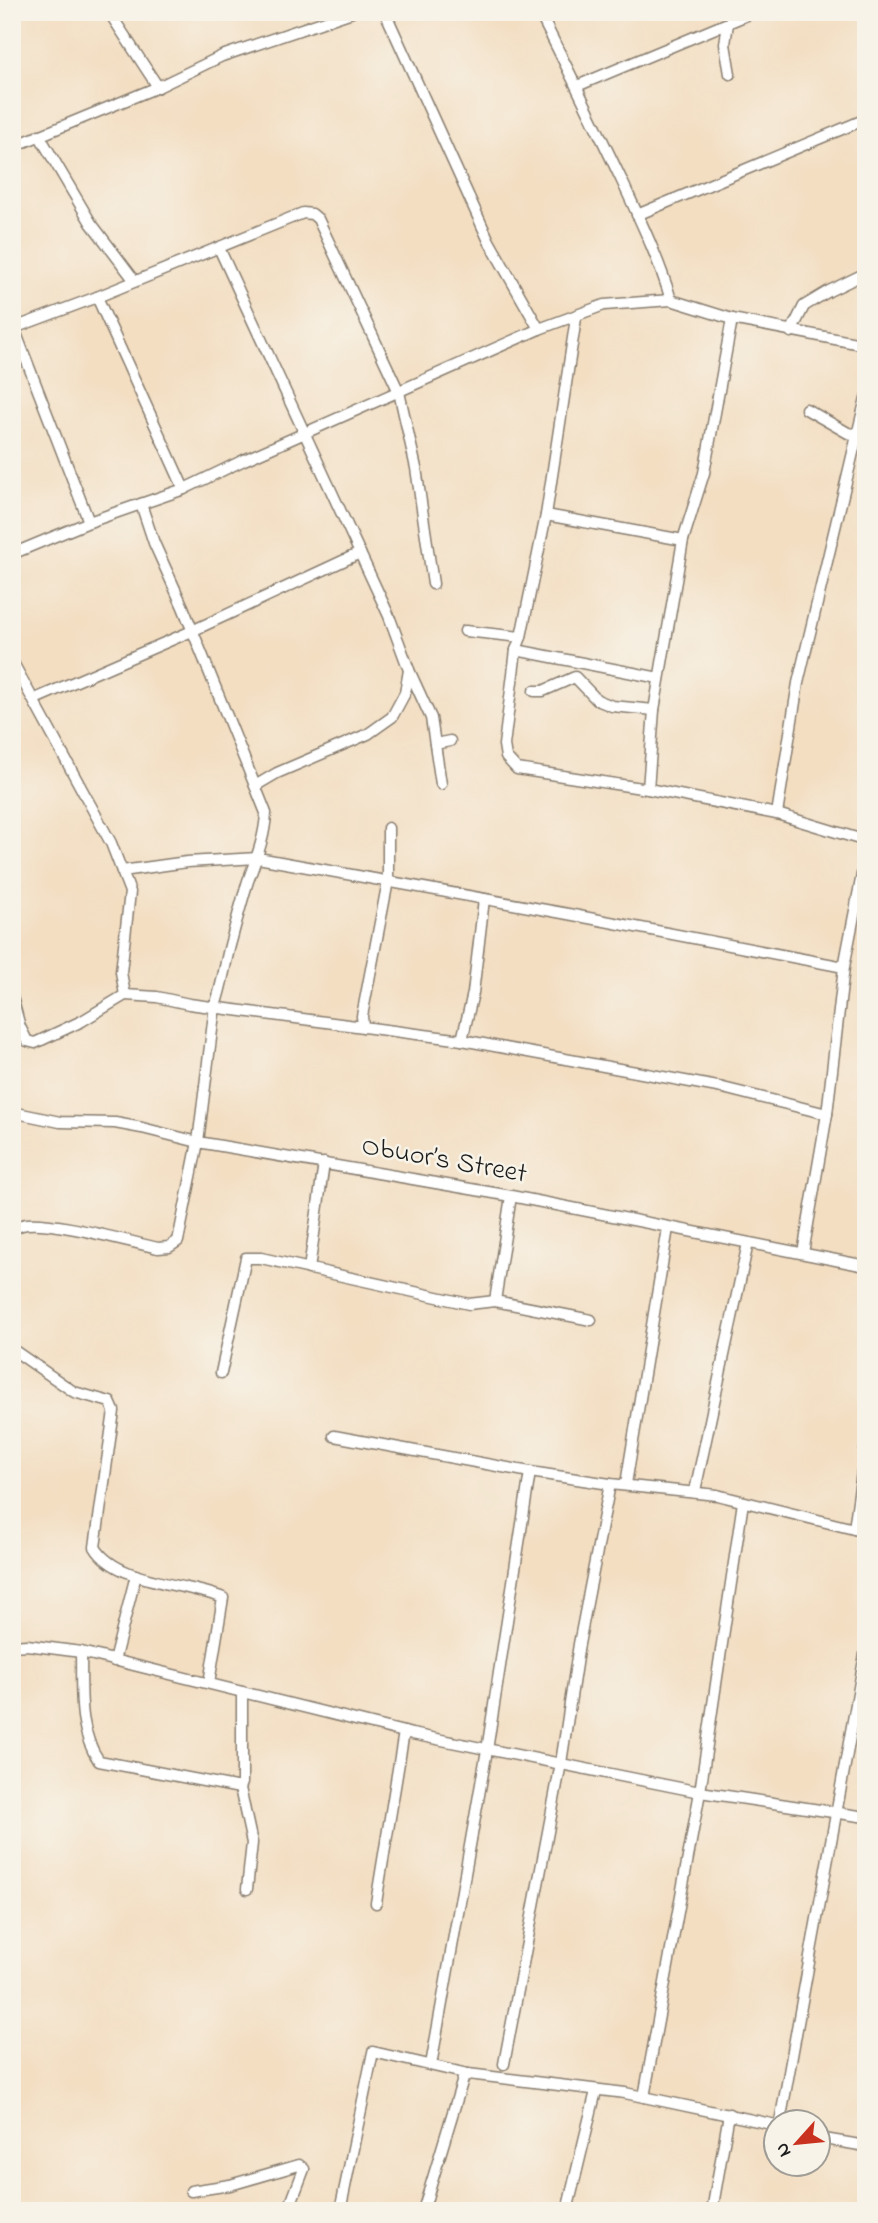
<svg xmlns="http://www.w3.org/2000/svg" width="878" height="2223" font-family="'Indie Flower',sans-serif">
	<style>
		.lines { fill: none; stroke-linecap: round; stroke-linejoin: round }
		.minor-casing { stroke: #887d6f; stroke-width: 13 }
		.minor { stroke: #fff; stroke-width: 10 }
		.labels { text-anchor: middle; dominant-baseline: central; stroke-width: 5; stroke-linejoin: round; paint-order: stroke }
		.street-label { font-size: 28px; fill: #1c1c1c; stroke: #f7f3e8 }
	</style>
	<rect width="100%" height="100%" fill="#f7f3e8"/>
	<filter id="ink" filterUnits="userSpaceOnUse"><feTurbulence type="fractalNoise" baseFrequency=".0143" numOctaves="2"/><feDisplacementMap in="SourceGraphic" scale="14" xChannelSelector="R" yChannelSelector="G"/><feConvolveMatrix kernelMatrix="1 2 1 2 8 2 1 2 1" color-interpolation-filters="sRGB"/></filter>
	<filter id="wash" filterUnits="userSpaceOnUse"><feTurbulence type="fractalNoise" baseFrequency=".00686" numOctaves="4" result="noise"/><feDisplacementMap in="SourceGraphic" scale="28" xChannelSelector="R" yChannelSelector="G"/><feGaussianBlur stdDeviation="1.57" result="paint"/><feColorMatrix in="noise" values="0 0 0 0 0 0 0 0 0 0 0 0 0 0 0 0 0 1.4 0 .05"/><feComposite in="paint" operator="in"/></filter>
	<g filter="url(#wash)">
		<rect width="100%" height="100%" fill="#f3dec2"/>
	</g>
	<g filter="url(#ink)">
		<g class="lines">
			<defs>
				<g id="minor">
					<path d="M109 12 158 87"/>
					<path d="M385 12 489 241 539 329"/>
					<path d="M539 12C568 68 595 125 622 181 640 220 659 259 671 300"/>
					<path d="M728 23 725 44 730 74"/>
					<path d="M577 86 754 12"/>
					<path d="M39 135 91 223 135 281"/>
					<path d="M12 147 158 87 222 56 352 12"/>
					<path d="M637 215 866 119"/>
					<path d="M219 248 389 616 409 670 405 693 392 717 368 734 277 773 255 786"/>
					<path d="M97 297 184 489"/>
					<path d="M576 318 546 515 521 637 516 650 504 745 506 757 517 769 648 789 777 814 866 841"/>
					<path d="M12 323 89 522"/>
					<path d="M14 328 97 297 303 213 312 214 318 219 399 392 416 468 433 584"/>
					<path d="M791 332 804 306 829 291 866 273"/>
					<path d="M806 409 848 433 858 435"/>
					<path d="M546 515 683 540"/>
					<path d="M12 554 89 522 184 489 244 460 539 329 604 305 671 300 732 319 866 345"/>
					<path d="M465 631 521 637"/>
					<path d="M516 650 659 678"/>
					<path d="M12 661 111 843 130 892 121 972 125 995 157 997 189 1004 462 1040 723 1088 827 1114"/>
					<path d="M409 670 431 718 441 784"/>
					<path d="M534 691H543L575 677 597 700 612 706 654 710"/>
					<path d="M35 699 192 631 360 553"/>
					<path d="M435 744 450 741"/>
					<path d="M648 789 654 710 683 540 704 473 732 319"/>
					<path d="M777 814 798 683 866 398"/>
					<path d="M122 871 187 862 258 858 568 914 844 967"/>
					<path d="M12 997 20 1027 27 1041 35 1043 82 1021 125 995"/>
					<path d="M363 1027 362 1016 388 881V828"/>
					<path d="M462 1040 473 993 484 899"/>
					<path d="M12 1112 60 1122 115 1123 142 1128 198 1142 511 1196 866 1266"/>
					<path d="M12 1231C14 1229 20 1225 22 1225 45 1218 130 1242 158 1248L169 1247 178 1241 198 1142 215 1006C223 984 225 961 232 938 237 919 242 900 248 881 256 859 265 837 266 813L183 607 154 543 141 504"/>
					<path d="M803 1253 827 1114 844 967 866 854"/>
					<path d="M309 1269 324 1163"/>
					<path d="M495 1301 511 1196"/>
					<path d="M12 1349 74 1392 110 1402 114 1411 95 1547C116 1583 186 1583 223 1598L209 1683"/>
					<path d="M221 1373 246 1258H261L469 1304 495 1301 591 1320"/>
					<path d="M334 1436 530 1472 610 1484 717 1495 866 1532"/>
					<path d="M626 1484 668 1228"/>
					<path d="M695 1491 748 1243"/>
					<path d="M854 1529 866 1444"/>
					<path d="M12 1646 27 1645 81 1652 412 1734 700 1792 866 1817"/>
					<path d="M81 1652C82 1689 77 1729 99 1761L240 1788"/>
					<path d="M114 1661 136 1575"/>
					<path d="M242 1692V1783L240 1788 252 1843 247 1889"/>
					<path d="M376 1903 404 1732"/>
					<path d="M504 2064 561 1763 579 1644 610 1484"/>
					<path d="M431 2065 487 1750 530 1472"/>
					<path d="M644 2097 700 1792 743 1502"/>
					<path d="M780 2122 866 1649"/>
					<path d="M818 2138 866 2146"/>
					<path d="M191 2191 230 2185 299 2165 304 2169 288 2211"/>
					<path d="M340 2211 373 2052 468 2074 625 2093 776 2125"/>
					<path d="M423 2211 463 2079 468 2074"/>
					<path d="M567 2211 596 2091"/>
					<path d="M712 2211 729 2114"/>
				</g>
			</defs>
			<use href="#minor" class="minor-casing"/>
			<use href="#minor" class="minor"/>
		</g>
	</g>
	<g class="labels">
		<g class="street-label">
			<text transform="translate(444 1161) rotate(10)">Obuor’s Street</text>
		</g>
	</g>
	<rect width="878" height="2223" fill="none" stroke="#f7f3e8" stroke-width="42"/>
	<g transform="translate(797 2143) rotate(243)"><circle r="33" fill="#f7f3e8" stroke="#9f9d96" stroke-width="2"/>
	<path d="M0-5L12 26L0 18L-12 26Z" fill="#c8321e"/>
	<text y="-10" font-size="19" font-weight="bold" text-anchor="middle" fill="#1c1c1c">N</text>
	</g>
</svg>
